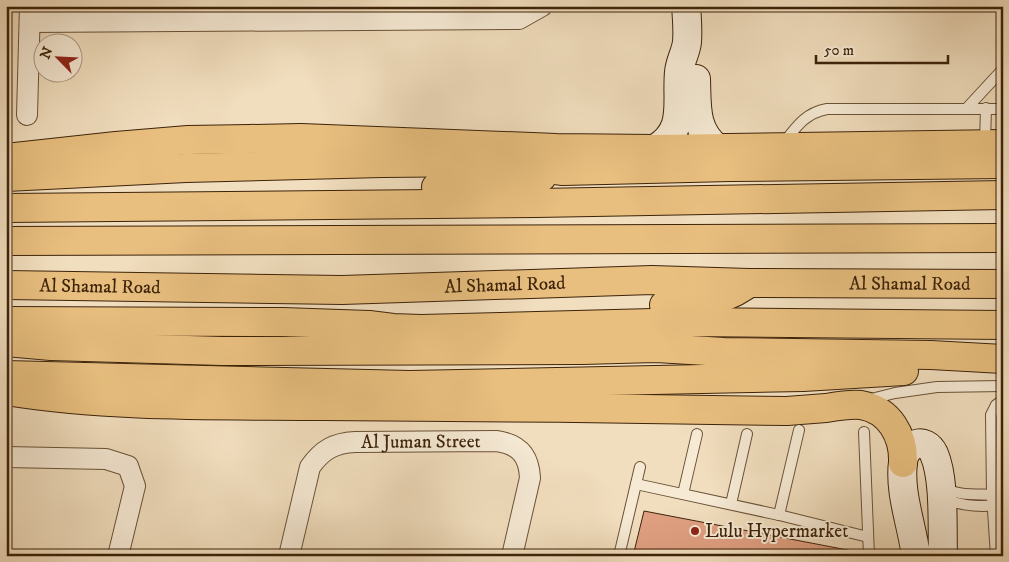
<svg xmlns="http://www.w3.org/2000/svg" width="1009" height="562" font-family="'IM FELL DW Pica',serif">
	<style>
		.building { fill: #e0a082; stroke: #3d230a }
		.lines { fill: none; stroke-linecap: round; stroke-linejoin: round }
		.lane-casing { stroke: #6a5237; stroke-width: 12 }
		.street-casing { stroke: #6a5237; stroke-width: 22 }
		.secondary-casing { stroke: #3d230a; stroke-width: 30 }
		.highway-casing { stroke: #3d230a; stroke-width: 30 }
		.lane { stroke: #f6ead5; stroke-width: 10 }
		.street { stroke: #f6ead5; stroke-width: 20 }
		.secondary { stroke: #f6ead5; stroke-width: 28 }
		.highway { stroke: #e8bf7f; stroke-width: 28 }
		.poi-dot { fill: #8f2418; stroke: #f6ead5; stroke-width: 2 }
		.labels { text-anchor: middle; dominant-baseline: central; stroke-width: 4; stroke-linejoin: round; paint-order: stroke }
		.street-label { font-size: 19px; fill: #3d230a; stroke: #f6ead5 }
		.poi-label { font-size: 19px; fill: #3d230a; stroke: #f6ead5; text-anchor: start }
	</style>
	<rect width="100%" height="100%" fill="#f1debe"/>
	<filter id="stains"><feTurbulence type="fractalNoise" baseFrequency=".004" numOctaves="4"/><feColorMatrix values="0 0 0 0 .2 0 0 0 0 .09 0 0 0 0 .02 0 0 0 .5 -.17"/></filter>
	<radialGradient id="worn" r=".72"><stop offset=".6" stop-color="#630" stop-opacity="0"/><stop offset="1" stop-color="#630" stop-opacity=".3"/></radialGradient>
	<path class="building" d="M644 511 858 552 857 556H633Z"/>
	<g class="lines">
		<defs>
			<g id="lane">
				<path d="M967 108 1003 69"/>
				<path d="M985 143 986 108"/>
				<path d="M783 144C796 127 805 113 827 109H1003"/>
				<path d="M867 400 895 393 937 387 1003 386"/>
				<path d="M864 432 869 556"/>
				<path d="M636 484 779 515 868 537"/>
				<path d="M942 488C961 497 983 493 1003 496"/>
				<path d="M683 494 697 434"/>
				<path d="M945 499C962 506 984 508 1003 504"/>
				<path d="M731 504 747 434"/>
				<path d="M779 515 799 430"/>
				<path d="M619 556 640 467"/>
				<path d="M996 556 992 495 991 415 996 405 1003 400"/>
			</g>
			<g id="street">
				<path d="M30 22 519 19 542 6"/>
				<path d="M27 115 30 6"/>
				<path d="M6 457 106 459 128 466 135 486 118 556"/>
				<path id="s1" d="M289 556 310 467C322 450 334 443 355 442L496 441C519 444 529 455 530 478L512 556"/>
			</g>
			<g id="secondary">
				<path d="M696 79C697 105 694 130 717 148"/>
				<path d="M655 149C687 130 676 103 679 72 680 61 686 52 687 42 688 30 687 18 686 6"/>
				<path d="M916 556C912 525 899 493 903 462 905 444 925 435 934 454 945 479 942 527 943 556"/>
			</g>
			<g id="highway">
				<path d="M6 158 116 146 188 140 249 139 301 138 556 148 655 149 1003 144"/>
				<path d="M6 177 186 168 382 163 490 162 563 171 731 167 1003 164"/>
				<path d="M436 187C471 185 509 187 542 177"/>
				<path d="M6 208 536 203 1003 195"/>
				<path d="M6 241 1003 238"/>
				<path id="s2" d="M6 285 342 290 652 280 749 283 1003 284"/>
				<path d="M664 305C694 304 720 303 745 286"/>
				<path d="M6 321 283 322 369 325 393 328 421 329 691 322 1003 325"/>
				<path d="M6 342 51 346 222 351 582 350 656 348 724 352 931 355 1003 359"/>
				<path d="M6 375 410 385 803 377 904 371"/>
				<path d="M6 391C111 408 218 405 324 406 478 407 633 408 787 411 800 410 813 409 826 408 838 406 849 404 861 405 890 410 904 436 903 463"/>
			</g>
		</defs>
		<use href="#lane" class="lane-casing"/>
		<use href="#street" class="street-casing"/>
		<use href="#secondary" class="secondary-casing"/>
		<use href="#highway" class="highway-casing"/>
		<use href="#lane" class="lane"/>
		<use href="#street" class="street"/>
		<use href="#secondary" class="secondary"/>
		<use href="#highway" class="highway"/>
	</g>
	<circle class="poi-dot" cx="695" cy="531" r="5"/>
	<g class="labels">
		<g class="street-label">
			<text stroke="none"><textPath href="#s2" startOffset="904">Al Shamal Road</textPath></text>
			<text stroke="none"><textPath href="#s2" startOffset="499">Al Shamal Road</textPath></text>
			<text stroke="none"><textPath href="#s2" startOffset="94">Al Shamal Road</textPath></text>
			<text stroke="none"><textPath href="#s1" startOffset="211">Al Juman Street</textPath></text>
		</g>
		<g class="poi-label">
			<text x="705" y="531">Lulu Hypermarket</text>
		</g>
	</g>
	<rect width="1009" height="562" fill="none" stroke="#f1debe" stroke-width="25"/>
	<rect x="8" y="8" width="994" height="547" fill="none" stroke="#3d230a" stroke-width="2.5"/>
	<rect x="12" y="12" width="984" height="537" fill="none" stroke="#3d230a"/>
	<g transform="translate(58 58) rotate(294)"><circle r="24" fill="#f6ead5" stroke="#ac9a84"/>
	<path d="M0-4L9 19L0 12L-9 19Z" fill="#8f2418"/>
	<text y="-8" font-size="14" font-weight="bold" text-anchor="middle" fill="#3d230a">N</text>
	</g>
	<path d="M816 55v8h132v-8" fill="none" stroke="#3d230a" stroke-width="2.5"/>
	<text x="824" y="55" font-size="15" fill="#3d230a" stroke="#f6ead5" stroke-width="4" paint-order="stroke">50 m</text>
	<rect width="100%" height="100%" filter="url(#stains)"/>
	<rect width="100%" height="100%" fill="url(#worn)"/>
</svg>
